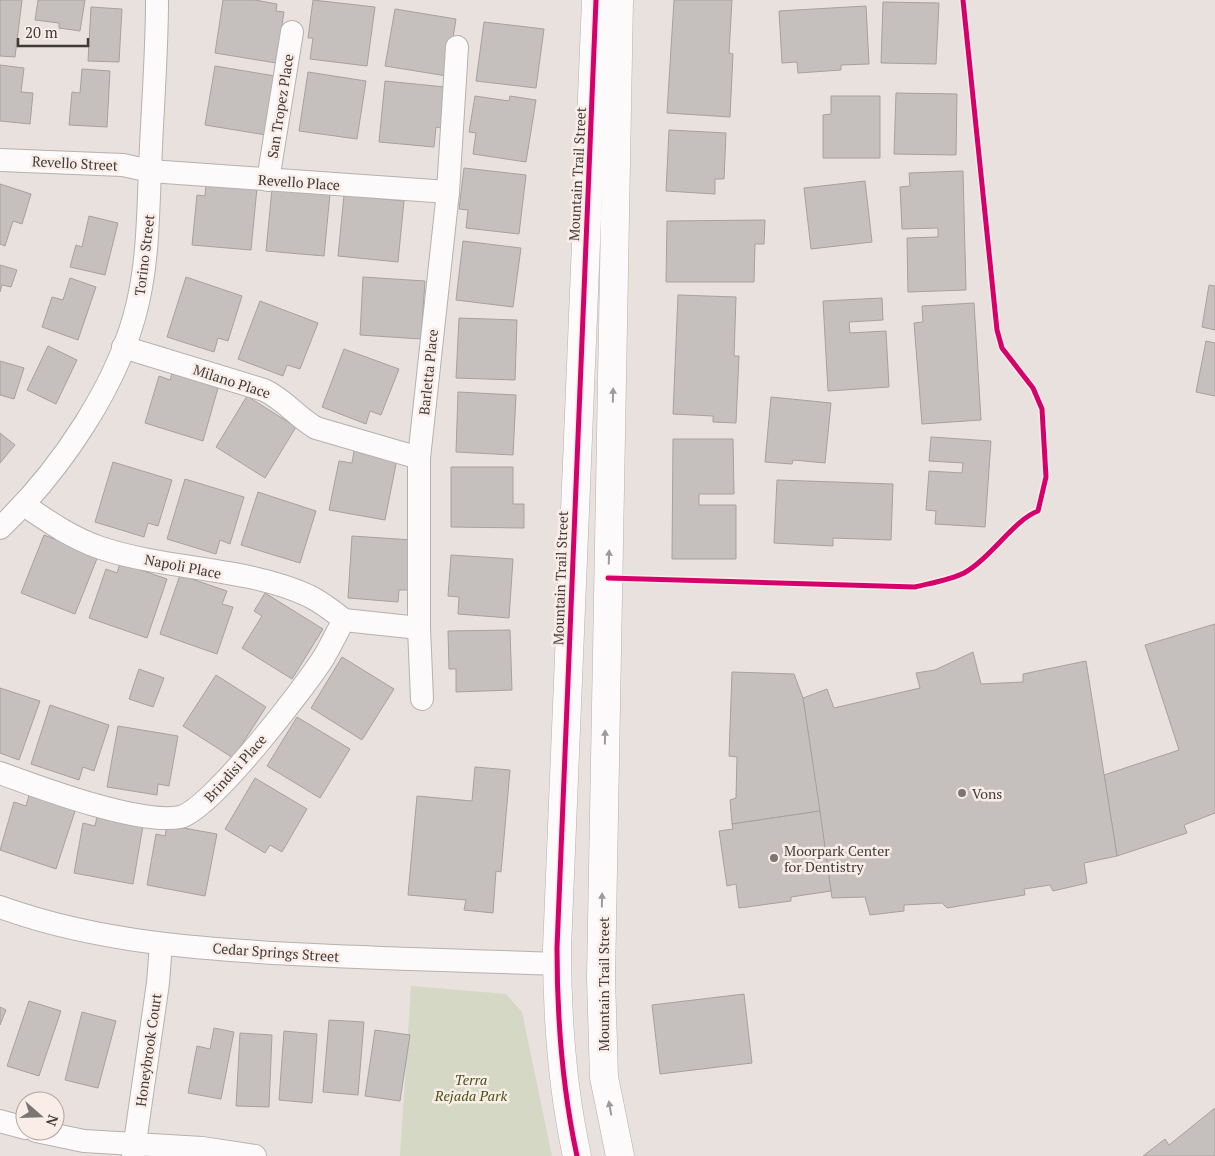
<svg xmlns="http://www.w3.org/2000/svg" width="1215" height="1156" font-family="'PT Serif',serif">
	<style>
		.green { fill: #d5d8c4 }
		.building { fill: #c5bfbd; stroke: #a6a19f }
		.lines { fill: none; stroke-linecap: round; stroke-linejoin: round }
		.street-casing { stroke: #b6b0ae; stroke-width: 24 }
		.secondary-casing { stroke: #b6b0ae; stroke-width: 29 }
		.street { stroke: #fcfafa; stroke-width: 22 }
		.secondary { stroke: #fcfafa; stroke-width: 28 }
		.cycleway-casing { stroke: #faede7; stroke-width: 8 }
		.cycleway { stroke: #d6006c; stroke-width: 5 }
		.oneway { fill: #9e9a9a }
		.poi-dot { fill: #7b7573; stroke: #faede7; stroke-width: 2 }
		.labels { text-anchor: middle; dominant-baseline: central; stroke-width: 5; stroke-linejoin: round; paint-order: stroke }
		.street-label { font-size: 14px; fill: #403b39; stroke: #faede7 }
		.poi-label { font-size: 14px; fill: #403b39; stroke: #faede7; text-anchor: start }
		.park-label { font-size: 14px; font-style: italic; fill: #435415; stroke: #faede7 }
	</style>
	<rect width="100%" height="100%" fill="#e9e1de"/>
	<path class="green" d="M411 986 506 994 522 1012 552 1156H400Z"/>
	<g class="building">
		<path d="M0 0H22L15 57 0 56Z"/>
		<path d="M38 0H85L80 31 59 28V23L35 20Z"/>
		<path d="M223 0H255L277 4 276 11 284 12 276 63 215 53Z"/>
		<path d="M313 0 375 7 367 66 310 59 313 38H308Z"/>
		<path d="M674 0H732L729 53 733 54 730 117 667 113Z"/>
		<path d="M883 2 939 3 936 64 881 63Z"/>
		<path d="M866 6 869 64 841 65V70L798 73 797 62 782 63 779 11Z"/>
		<path d="M91 7 122 9 119 62 88 61Z"/>
		<path d="M395 9 456 19 447 76 385 66Z"/>
		<path d="M484 22 544 29 536 88 476 81Z"/>
		<path d="M0 65 24 68 21 92 33 93 30 124 0 121Z"/>
		<path d="M215 66 275 76 266 135 205 125Z"/>
		<path d="M82 69 110 71 107 127 69 125 72 92 80 93Z"/>
		<path d="M308 72 366 81 357 139 299 131Z"/>
		<path d="M385 81 445 87 441 128 436 127 434 147 379 142Z"/>
		<path d="M896 93 957 94 956 155 894 154Z"/>
		<path d="M475 96 509 101 510 96 536 100 526 162 473 154 476 133 469 132Z"/>
		<path d="M831 96H880V158H823V115L831 114Z"/>
		<path d="M669 130 726 133 724 179H715V194L666 191Z"/>
		<path d="M464 168 526 175 519 234 466 228 468 210 459 209Z"/>
		<path d="M963 171 966 290 908 292 907 238 938 237V228L902 229 900 187 910 186 909 173Z"/>
		<path d="M865 181 872 242 811 249 804 188Z"/>
		<path d="M0 184 31 194 22 224 13 221 5 246 0 244Z"/>
		<path d="M206 184 257 188 251 250 192 245 197 195 205 196Z"/>
		<path d="M272 189 330 194 324 256 266 251Z"/>
		<path d="M344 195 404 201 398 262 338 256Z"/>
		<path d="M89 216 118 223 105 275 70 267 76 245 82 247Z"/>
		<path d="M765 220 764 244H755L754 282H666L667 221Z"/>
		<path d="M463 241 521 248 513 307 456 300Z"/>
		<path d="M0 265 17 270 11 287 2 285 0 292Z"/>
		<path d="M186 277 242 296 228 341 218 338 214 352 167 337Z"/>
		<path d="M363 277 425 281 421 339 360 335Z"/>
		<path d="M70 278 96 287 78 340 42 327 52 297 63 300Z"/>
		<path d="M1209 285 1215 286V330L1202 327Z"/>
		<path d="M678 295 736 297 734 356H739L736 423 713 422V416L673 414Z"/>
		<path d="M882 298 883 320 849 322 850 333 886 331 889 387 828 391 823 301Z"/>
		<path d="M260 301 318 323 300 369 287 365 283 376 238 359Z"/>
		<path d="M974 303 981 420 922 424 914 323 923 322 922 306Z"/>
		<path d="M459 318 517 320 515 380 456 378Z"/>
		<path d="M1206 341 1215 343V396L1196 392Z"/>
		<path d="M48 346 77 360 56 404 27 390Z"/>
		<path d="M344 349 399 369 381 415 370 411 366 424 322 407Z"/>
		<path d="M0 361 24 368 14 399 0 395Z"/>
		<path d="M174 367 220 381 203 441 145 423 159 376 170 380Z"/>
		<path d="M458 392 516 395 513 455 456 452Z"/>
		<path d="M247 396 296 427 265 478 216 447Z"/>
		<path d="M771 397 831 403 825 463 793 460 792 464 765 462Z"/>
		<path d="M0 433 15 445 0 463Z"/>
		<path d="M931 437 991 441 985 527 935 524 936 511 926 510 929 471 962 473 963 463 929 461Z"/>
		<path d="M673 439H733L734 494H699V505H736V559H672Z"/>
		<path d="M354 451 397 459 385 520 329 510 339 461 352 463Z"/>
		<path d="M113 462 172 480 158 526 148 523 144 537 95 522Z"/>
		<path d="M451 467H513V504H524V528L451 527Z"/>
		<path d="M185 479 244 497 230 544 220 540 216 554 167 539Z"/>
		<path d="M777 480 893 484 891 540 833 538V546L774 543Z"/>
		<path d="M258 492 316 511 300 563 241 545Z"/>
		<path d="M44 535 98 556 75 614 21 593Z"/>
		<path d="M352 536 413 540 409 590H399L398 602 348 598Z"/>
		<path d="M451 555 513 559 509 618 458 614 459 597 448 596Z"/>
		<path d="M120 563 167 579 147 638 89 618 106 569 117 573Z"/>
		<path d="M180 575 227 591 222 604 233 607 217 654 160 634Z"/>
		<path d="M265 593 323 629 292 679 242 648 262 616 254 611Z"/>
		<path d="M1215 624V813L1184 825 1187 833 1117 856 1104 775 1179 750 1145 645Z"/>
		<path d="M510 630 512 690 456 692V669H449L448 631Z"/>
		<path d="M973 652 981 684 1023 682V674L1086 661 1117 856 1084 863 1087 883 1053 891 1050 885 1024 889 1025 895 947 908 942 903 904 905V911L870 915 865 897 832 898 803 698 827 689 834 708 920 688 916 673 935 670Z"/>
		<path d="M342 657 394 689 362 740 311 708Z"/>
		<path d="M139 669 164 678 153 707 129 699Z"/>
		<path d="M732 672 794 674 803 698 820 811 732 824 730 800 736 798 737 757 729 756Z"/>
		<path d="M216 675 266 707 233 758 183 726Z"/>
		<path d="M0 688 40 701 19 760 0 753Z"/>
		<path d="M50 705 109 725 94 771 83 767 79 780 31 764Z"/>
		<path d="M297 717 350 749 320 798 267 766Z"/>
		<path d="M118 726 178 736 169 786 158 784 157 795 107 787Z"/>
		<path d="M475 767 510 770 501 872 496 871 493 913 464 910 466 900 408 895 417 796 472 801Z"/>
		<path d="M255 778 307 809 282 852 270 845 265 853 225 829Z"/>
		<path d="M30 792 76 808 56 869 0 850 14 802 26 806Z"/>
		<path d="M820 811 831 891 791 897V901L739 908 736 884 727 886 719 831 733 829 732 824Z"/>
		<path d="M98 812 144 820 133 884 74 873 83 823 95 826Z"/>
		<path d="M167 825 217 834 205 896 147 885 156 834 165 836Z"/>
		<path d="M744 994 752 1063 660 1074 652 1005Z"/>
		<path d="M29 1001 61 1011 39 1076 7 1066Z"/>
		<path d="M0 1007 6 1010 0 1025Z"/>
		<path d="M82 1012 116 1021 98 1088 65 1080Z"/>
		<path d="M329 1020 364 1022 358 1095 323 1092Z"/>
		<path d="M214 1028 234 1032 221 1099 188 1093 197 1046 210 1049Z"/>
		<path d="M375 1030 410 1035 400 1101 365 1096Z"/>
		<path d="M284 1031 317 1034 312 1103 279 1100Z"/>
		<path d="M240 1033 272 1035 269 1107 236 1106Z"/>
		<path d="M1215 1108V1156H1143L1165 1139 1169 1145Z"/>
	</g>
	<g class="lines">
		<defs>
			<g id="street">
				<path d="M0 160 123 165 150 171 448 192"/>
				<path d="M268 180 292 32"/>
				<path d="M123 347 264 390C284 399 297 417 316 428L419 458"/>
				<path d="M24 505C49 522 72 538 101 548 167 570 247 567 309 596 321 602 333 611 344 620"/>
				<path d="M0 528C60 471 120 383 138 302 148 258 148 215 150 170 152 113 157 57 157 0"/>
				<path d="M344 620 419 628"/>
				<path d="M422 699 419 628V458L448 192 457 47"/>
				<path d="M0 773C41 788 139 825 180 817 211 810 305 687 324 657 331 645 337 632 344 620"/>
				<path d="M0 907C99 943 209 950 314 955 395 959 476 961 557 964"/>
				<path d="M0 1121 25 1128"/>
				<path d="M36 1131 84 1141 202 1148 255 1156"/>
				<path d="M133 1156 158 983 161 944"/>
			</g>
			<g id="secondary">
				<path d="M619 0 601 978 604 1077 620 1156"/>
				<path d="M577 1156C562 1087 557 1019 557 948L596 0"/>
			</g>
		</defs>
		<use href="#street" class="street-casing"/>
		<use href="#secondary" class="secondary-casing"/>
		<use href="#street" class="street"/>
		<use href="#secondary" class="secondary"/>
		<defs>
			<g id="cycleway">
				<path d="M608 578 915 587C931 583 950 580 964 573 990 559 1015 519 1038 511L1046 477 1042 409 1033 388 1002 348 997 330 963 0"/>
				<path d="M577 1156C562 1087 557 1019 557 948L596 0"/>
			</g>
		</defs>
		<use href="#cycleway" class="cycleway-casing"/>
		<use href="#cycleway" class="cycleway"/>
	</g>
	<defs><path id="oneway-solid" d="M-6-.8H1V-3.2L6.5 0L1 3.2V.8H-6Z" transform="scale(1.25)"/></defs>
	<g class="oneway">
		<use href="#oneway-solid" transform="translate(613 395) rotate(-89)"/>
		<use href="#oneway-solid" transform="translate(609 557) rotate(-88)"/>
		<use href="#oneway-solid" transform="translate(605 737) rotate(-89)"/>
		<use href="#oneway-solid" transform="translate(602 900) rotate(-89)"/>
		<use href="#oneway-solid" transform="translate(610 1108) rotate(-100)"/>
	</g>
	<g class="poi-dot">
		<circle cx="962" cy="793" r="5"/>
		<circle cx="774" cy="858" r="5"/>
	</g>
	<g class="labels">
		<g class="street-label">
			<text transform="translate(280 106) rotate(-81)">San Tropez Place</text>
			<text transform="translate(75 163) rotate(3)">Revello Street</text>
			<text transform="translate(577 174) rotate(-87)">Mountain Trail Street</text>
			<text transform="translate(299 182) rotate(4)">Revello Place</text>
			<text transform="translate(144 255) rotate(-83)">Torino Street</text>
			<text transform="translate(428 372) rotate(-84)">Barletta Place</text>
			<text transform="translate(232 381) rotate(18)">Milano Place</text>
			<text transform="translate(183 566) rotate(11)">Napoli Place</text>
			<text transform="translate(560 578) rotate(-88)">Mountain Trail Street</text>
			<text transform="translate(235 768) rotate(-48)">Brindisi Place</text>
			<text transform="translate(276 952) rotate(4)">Cedar Springs Street</text>
			<text transform="translate(603 984) rotate(-90)">Mountain Trail Street</text>
			<text transform="translate(148 1050) rotate(-82)">Honeybrook Court</text>
		</g>
		<g class="poi-label">
			<text x="972" y="793">Vons</text>
			<text x="784" y="850">Moorpark Center<tspan x="784" dy="16">for Dentistry</tspan></text>
		</g>
		<g class="park-label">
			<text x="471" y="1079">Terra<tspan x="471" dy="16">Rejada Park</tspan></text>
		</g>
	</g>
	<g transform="translate(40 1116) rotate(110)"><circle r="24" fill="#faede7" stroke="#b0a6a1"/>
	<path d="M0-4L9 19L0 12L-9 19Z" fill="#7b7573"/>
	<text y="-8" font-size="14" font-weight="bold" text-anchor="middle" fill="#403b39">N</text>
	</g>
	<path d="M18 38v8h70v-8" fill="none" stroke="#403b39" stroke-width="2.5"/>
	<text x="25" y="38" font-size="15" fill="#403b39" stroke="#faede7" stroke-width="4" paint-order="stroke">20 m</text>
</svg>
